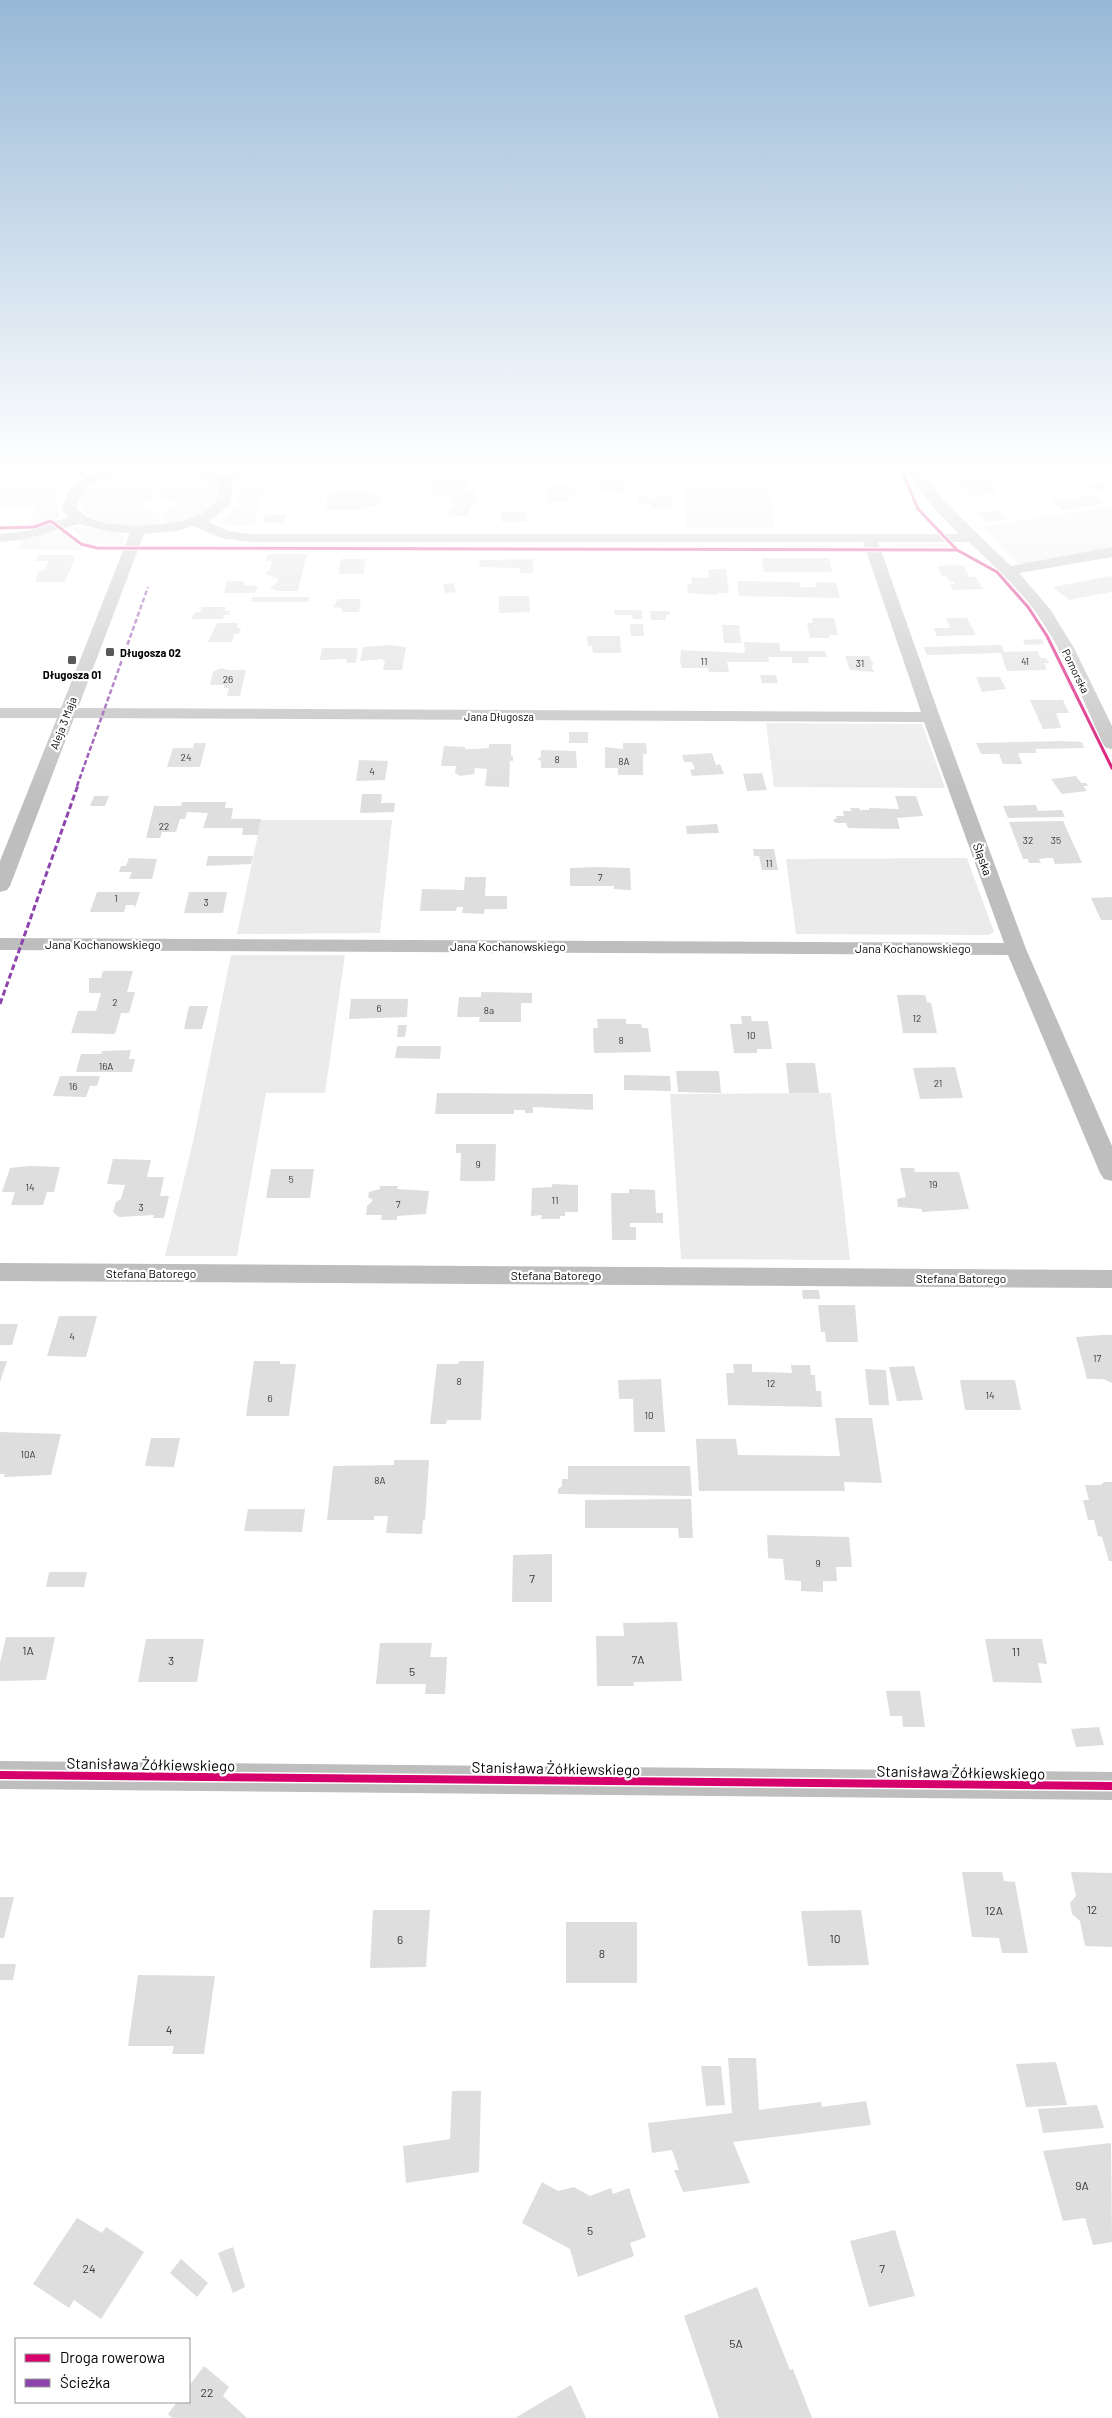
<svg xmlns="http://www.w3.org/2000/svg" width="1112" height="2418" font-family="Barlow,sans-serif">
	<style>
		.green { fill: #ebebeb }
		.building { fill: #dedede }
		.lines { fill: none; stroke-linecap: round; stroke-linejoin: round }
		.street { fill: #bebebe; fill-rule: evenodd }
		.quiet-far1 { stroke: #8e44ad; stroke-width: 2.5; stroke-dasharray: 5 2.5; stroke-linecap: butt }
		.quiet { stroke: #8e44ad; stroke-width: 3; stroke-dasharray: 6 3; stroke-linecap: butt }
		.cycleway-far1-casing { stroke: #fff; stroke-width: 5 }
		.cycleway-casing { stroke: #fff; stroke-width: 11 }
		.cycleway-far1 { stroke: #d6006c; stroke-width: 3 }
		.cycleway { stroke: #d6006c; stroke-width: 8 }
		.poi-dot { fill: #595959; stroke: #fff; stroke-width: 2 }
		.labels { text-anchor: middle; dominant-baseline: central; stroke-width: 4.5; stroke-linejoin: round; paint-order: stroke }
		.number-label { font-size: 10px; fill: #383838 }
		.far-poi-label { font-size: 11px; font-weight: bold; fill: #000; stroke: #fff; text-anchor: start }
		.far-street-label { font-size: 11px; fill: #000; stroke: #fff }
		.street-label { font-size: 12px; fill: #000; stroke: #fff }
		.near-number-label { font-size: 12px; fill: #383838 }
		.near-street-label { font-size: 15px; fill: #000; stroke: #fff }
	</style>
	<rect width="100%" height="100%" fill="#fff"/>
	<g class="green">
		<path d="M148 469C173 469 195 470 215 485 220 514 188 519 166 524L163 511 171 508 175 503 169 499 161 498 158 485 166 483 177 476 176 473 160 471 138 473 137 478 141 482 153 485 156 499 147 501 143 506 149 511H158L161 525C141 526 93 529 82 508 80 505 81 500 81 496 98 477 122 471 148 469Z"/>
		<path d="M264 469H267L254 527 227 525 222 520C229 514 238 506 239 497 239 489 238 484 242 477Z"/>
		<path d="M681 469H765L775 528H687Z"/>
		<path d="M49 484 64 488 57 495 55 504 60 514 58 521 27 529 37 507H0V488H47Z"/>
		<path d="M1112 506V548L1030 564 1018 563 982 527Z"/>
		<path d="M70 527H82L120 534 125 538 123 544H89Z"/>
		<path d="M52 532 64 533 83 550 18 549 23 539Z"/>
		<path d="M897 544H947L949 546 944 549 884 548Z"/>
		<path d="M766 723 922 724 945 788 774 787Z"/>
		<path d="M261 820H392L380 933 237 934Z"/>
		<path d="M967 858 994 932 988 935 796 934 786 859Z"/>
		<path d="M231 955H345L325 1093H266L237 1256H165L193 1142Z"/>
		<path d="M831 1093 850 1260 681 1259 670 1094Z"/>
	</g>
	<g class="building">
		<path d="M10 469 26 471V473H35L27 481 8 483 9 481H0L5 470Z"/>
		<path d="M318 469H349L355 471 343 477 342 481 327 484H286L289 473 312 475V473L324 472Z"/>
		<rect x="537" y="469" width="18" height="7"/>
		<path d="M828 469H876L880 477H844L845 479H833Z"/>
		<path d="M1044 469H1065L1078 479 1046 484 1036 477 1053 476Z"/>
		<path d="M608 475H625L627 493H617V490H599L598 479H608Z"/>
		<path d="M986 478 996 486H992L997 493 971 495 966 487 958 488 955 483H963L960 479Z"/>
		<path d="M443 479H468L467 492H475L476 499 474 507H470L469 516H449L450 507H453L454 498 442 494H432L433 489 428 488 433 485V480Z"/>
		<path d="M1101 483 1110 489 1092 492 1084 486Z"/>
		<path d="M547 485H567V489H575V496H568V502H547Z"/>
		<path d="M352 492 381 494 379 506 362 507 359 511 323 510 327 506V494Z"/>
		<path d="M637 495H647V498L672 496 674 508 653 509 652 504 638 505Z"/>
		<path d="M1094 495 1106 503 1062 510 1051 501Z"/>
		<path d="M997 510 1007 519 987 522 977 513Z"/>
		<path d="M502 512H527L526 522H501Z"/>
		<path d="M265 515H286L284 523H263Z"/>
		<path d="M268 554H307L298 591H277L270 588 277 582 278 579 265 574 270 570 272 561H266Z"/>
		<path d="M38 555H72L75 558 65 582H35L39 571H44L49 561H35Z"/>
		<path d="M762 558H829L832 572H764Z"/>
		<path d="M341 559H366L363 574H338Z"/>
		<path d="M533 559V573H520V568L479 567 480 560Z"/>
		<path d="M964 565 969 577H976L983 589 953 590 950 584H955L953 581H949L946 576H942L937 566Z"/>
		<path d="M708 569H726L729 593H717V595L688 593 687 584H692L691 577 709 578Z"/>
		<path d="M1110 576 1112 578V592L1089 596 1069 600 1053 587Z"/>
		<path d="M227 581H243L245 583 244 585 258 586 255 593H224Z"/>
		<path d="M737 581 799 582 800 587H816L815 582 836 583 840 598 739 596Z"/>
		<path d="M454 583 456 592 445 593 443 584Z"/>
		<path d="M499 596H529L530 612 499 613Z"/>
		<path d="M252 597H309L308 602H251Z"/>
		<path d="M338 599H361L359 612H342V608L333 607Z"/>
		<path d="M202 607H226L225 611H230L229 615H224L223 619H192L194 613 200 612Z"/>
		<path d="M614 610H642V619H633L632 615H615Z"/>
		<path d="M650 611H670V615H666V620H651Z"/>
		<path d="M812 618H834L838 635H829L830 638H810L807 623H813Z"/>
		<path d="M946 618H967L976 635 937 636 934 628H950Z"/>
		<path d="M217 623H238L237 628H241L239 634H234L232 642H208Z"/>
		<path d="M630 624H643L644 636H631Z"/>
		<path d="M722 625H739L741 643H724Z"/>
		<path d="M587 636H620L621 653H593L592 646H588Z"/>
		<path d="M1041 639 1044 644 1025 645 1023 640Z"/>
		<path d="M744 642 779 643 780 651H825L827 657H808L809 663H792V657H768L769 662H727L729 672H709L708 668H682L680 661 681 650 745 653Z"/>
		<path d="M390 645 406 647 402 670H383L385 661 381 659 360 661 363 647Z"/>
		<path d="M1001 645 1004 652 1037 651 1041 658H1046L1049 663H1044L1047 670 1007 671 1001 653 927 655 924 647Z"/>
		<path d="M322 648H358L356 663H347L346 659 320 660Z"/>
		<path d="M845 656H869L874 665H871L874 672 850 670Z"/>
		<path d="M221 668 228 670H246L240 696H227L229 688H224V685H210L213 672Z"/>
		<path d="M760 675H776L778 683H762Z"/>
		<path d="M976 677H1000L1006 689 982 692Z"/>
		<path d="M1030 700H1063L1069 713H1056L1061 728 1043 729Z"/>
		<rect x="569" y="732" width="19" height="11"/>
		<path d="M1063 741 1082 742 1084 748 1035 749 1037 753H1018L1022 764H1003L999 754H981L976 743Z"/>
		<path d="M194 743H206L200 767H167L173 748H193Z"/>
		<path d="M623 743H646L647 754H643V775H618V768H605V747L623 749Z"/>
		<path d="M489 744H511V756H513V761H510L509 787 485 786 487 769 475 768 474 774 460 776 455 773 456 766H441L444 746 465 747V749H474L489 748Z"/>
		<path d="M541 750 576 751 577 768H541V761L537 759 541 757Z"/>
		<path d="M712 753 716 765 720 764 724 774 692 776 690 770 695 769 692 762H684L682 755Z"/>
		<path d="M359 760 388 761 385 780 356 781Z"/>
		<path d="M762 773 767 790 747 791 743 774Z"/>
		<path d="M1076 776 1081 783H1086L1088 786H1083L1087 791 1062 794 1051 779Z"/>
		<path d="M362 794H382L381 803H395L394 812 360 813Z"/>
		<path d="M94 796H109L105 806H90Z"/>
		<path d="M895 796H916L923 816 897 818 900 829 848 828 846 823H836L833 820 837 818 836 816H844L843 811H852L850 808H859L860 810H869V808L899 809Z"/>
		<path d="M182 802H226L225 808H233L231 819H261L258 835H242L243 828H203L208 813 187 812 185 819H180L176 832H162L160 838H146L154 806H181Z"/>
		<path d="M1036 805 1038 811 1062 810 1065 817 1008 818 1003 806Z"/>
		<path d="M1063 821 1082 863 1055 864 1053 858H1048L1039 859 1041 863H1029L1028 859H1023L1009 822Z"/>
		<path d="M717 824 719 833 687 834 686 826Z"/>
		<path d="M753 849H774L778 870H762L759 856H754Z"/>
		<path d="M208 856H253L251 864 206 866Z"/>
		<path d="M129 858 157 859 152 879H129L132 872H119L121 866H126Z"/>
		<path d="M598 867 630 868 631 890 614 889V886H570V868Z"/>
		<path d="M465 877H486L485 896H507V909H485L484 914 462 913 463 907H457L456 911H420L422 889 464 890Z"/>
		<path d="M97 892H140L135 908 134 905H126L124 912H90Z"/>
		<path d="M189 892H227L223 913H184Z"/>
		<path d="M1112 897V920H1101L1091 898Z"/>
		<path d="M103 971H133L127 992H135L129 1013H121L115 1034 71 1033 78 1011H96L101 993H89V978H101Z"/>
		<path d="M481 992 532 993V1003H521V1022H479L480 1017H457L459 997H481Z"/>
		<path d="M897 995H925L927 1002 931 1003 937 1033H903Z"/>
		<path d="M351 999H408L407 1017 349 1019Z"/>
		<path d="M189 1006H208L202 1029H184Z"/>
		<path d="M741 1016H751L752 1021H768L772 1049H757V1053H734L730 1024H742Z"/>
		<path d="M597 1019H626V1024H641L642 1028H648L651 1052 594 1053 593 1028H598Z"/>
		<path d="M398 1025H407L405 1037H397Z"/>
		<path d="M397 1046H441L440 1059 395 1058Z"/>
		<path d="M131 1050 129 1059H135L132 1072H76L81 1054H101L102 1051Z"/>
		<path d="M786 1063H815L819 1093H789Z"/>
		<path d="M955 1067 963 1098 920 1099 913 1068Z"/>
		<path d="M676 1071H719L721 1093 678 1092Z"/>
		<path d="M624 1075 670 1076 671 1091 624 1090Z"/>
		<path d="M60 1076H100L97 1086H90L86 1097 53 1096Z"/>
		<path d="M437 1093 593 1094V1110L533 1107V1113H525V1110H514V1114H435Z"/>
		<path d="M456 1144H496L495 1181H460L461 1153H456Z"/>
		<path d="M113 1159 151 1160 147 1177H164L160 1196H169L164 1218H153L154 1215 119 1217 113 1212 116 1202 121 1199 125 1185 107 1184Z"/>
		<path d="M29 1166 60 1167 54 1192H47L43 1205H11L15 1192H2L10 1168Z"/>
		<path d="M900 1168H914L915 1172H959L969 1209 922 1212V1209L898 1207 897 1199 906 1197Z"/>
		<path d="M271 1169H314L310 1198H266Z"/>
		<path d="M552 1184 578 1185V1212H565V1216H560V1219H541L542 1215 531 1216 532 1188 552 1187Z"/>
		<path d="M380 1186H398L397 1189 429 1191 426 1214 397 1216V1220H381L382 1215H366L367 1206 373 1200 368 1197 369 1192 380 1189Z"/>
		<path d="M629 1189 655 1190 656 1213H663V1223H630V1227H636V1240H612L611 1193H629Z"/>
		<path d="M802 1290H819L820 1299H803Z"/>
		<path d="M818 1305H855L858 1342H826L825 1332H821Z"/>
		<path d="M59 1316H97L86 1357 47 1356Z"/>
		<path d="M0 1324H18L12 1345H0Z"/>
		<path d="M1102 1335H1112V1383L1103 1379H1087L1076 1337Z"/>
		<path d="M0 1361H7L0 1382Z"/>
		<path d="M254 1361H280V1364H296L289 1416H246Z"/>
		<path d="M459 1361H484L481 1420H447L446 1424H430L437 1364H458Z"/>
		<path d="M733 1364H752V1372H766L792 1373 791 1365H810L811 1375H815L816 1391H821L822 1407 728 1405 726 1373H734Z"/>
		<path d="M914 1366 923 1400 897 1401 889 1367Z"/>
		<path d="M865 1369 886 1370 889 1405H869Z"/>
		<path d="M661 1379 665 1432H634L633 1399H619L618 1380Z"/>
		<path d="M960 1380H1015L1021 1410H965Z"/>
		<path d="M835 1418H872L882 1483 844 1482 845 1491H699L696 1439H736L738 1455 840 1456Z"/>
		<path d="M0 1432 61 1434 51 1475 4 1477 5 1474H0Z"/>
		<path d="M151 1438H180L174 1467 145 1466Z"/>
		<path d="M394 1460H429L425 1520H423L422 1534 386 1533 388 1516H374V1520H327L333 1466 394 1465Z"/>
		<path d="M568 1466H690L692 1496 558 1494V1489L562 1486V1479H568Z"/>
		<path d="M1104 1482H1112V1561H1109L1102 1537 1098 1536 1094 1520H1088L1083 1500H1089L1085 1485H1101Z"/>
		<path d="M691 1499 693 1538H679L678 1528H585V1500Z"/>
		<path d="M248 1509H305L302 1532 244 1531Z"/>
		<path d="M767 1535 849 1537 852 1567H836L837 1581H823V1592L801 1591V1581L785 1580 783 1559 768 1558Z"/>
		<path d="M552 1554V1602H512L513 1555Z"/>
		<path d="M49 1572H87L84 1587H46Z"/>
		<path d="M677 1622 682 1681 633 1682 634 1686H597L596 1636H624L623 1623Z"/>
		<path d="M6 1637H55L46 1680 0 1681V1663Z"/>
		<path d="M146 1639H204L197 1682H138Z"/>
		<path d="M985 1639H1042L1047 1664 1038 1663 1042 1683 993 1682Z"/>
		<path d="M380 1643H432L430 1657H447L445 1694H425L426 1684H376Z"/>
		<path d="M886 1691H920L925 1727H903L902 1716H890Z"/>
		<path d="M1099 1727 1104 1745 1076 1747 1071 1729Z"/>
		<path d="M962 1872H1002L1004 1881 1015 1882 1028 1953H1002L999 1938 972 1937Z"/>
		<path d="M1071 1872 1112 1873V1947L1085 1946 1080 1921 1072 1914 1070 1903 1076 1896Z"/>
		<path d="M0 1897H14L4 1938H0Z"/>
		<path d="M373 1910H430L426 1967 370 1968Z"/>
		<path d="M861 1910 869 1965 808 1966 801 1911Z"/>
		<rect x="566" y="1922" width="71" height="61"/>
		<path d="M0 1964H16L13 1980H0Z"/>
		<path d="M138 1975 215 1976 204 2054H172L174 2046H128Z"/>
		<path d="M728 2058H756L759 2110 821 2102 822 2107 866 2101 871 2125 733 2142 750 2183 683 2192 674 2170H679L672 2150 652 2153 648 2123 732 2113Z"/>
		<path d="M1056 2062 1067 2105 1026 2107 1016 2064Z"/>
		<path d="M701 2066H721L725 2105 706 2106Z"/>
		<path d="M452 2091H481L479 2172 406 2183 403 2146 450 2139Z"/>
		<path d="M1097 2105 1104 2128 1043 2133 1038 2109Z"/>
		<path d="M1111 2143 1112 2242 1093 2245 1085 2218 1063 2221 1043 2151Z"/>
		<path d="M542 2182 558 2191 574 2187 590 2196 611 2188 613 2194 629 2188 646 2237 630 2243 634 2256 578 2277 570 2249 522 2223Z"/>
		<path d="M77 2218 102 2233 106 2227 144 2252 101 2319 74 2300 69 2308 33 2284Z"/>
		<path d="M895 2230 915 2296 869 2307 850 2241Z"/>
		<path d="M233 2247 245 2287 233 2293 218 2253Z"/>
		<path d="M181 2259 208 2283 197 2297 170 2273Z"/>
		<path d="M757 2287 790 2370 793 2369 812 2418H719L684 2316Z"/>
		<path d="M204 2366 229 2387 223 2396 247 2418H172L168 2414 177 2402H189V2386Z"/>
		<path d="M571 2385 586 2418H515Z"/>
	</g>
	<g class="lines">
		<g class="street">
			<path d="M105 469H129L127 472C103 478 81 482 77 509 81 512 85 516 90 518 114 530 177 527 201 514 206 511 211 506 216 503L219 486 209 479 189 472 187 469H208L221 475 234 469H253L230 481 233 485 231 504 208 522 229 531 249 534H959L932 506 905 469H919L943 500 1011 566 1112 547V557L1019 573 1050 609 1074 648 1112 726V749L1106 748 1103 744C1083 700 1065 654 1037 614 1018 587 993 565 969 542H878L940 717 1026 949 1112 1146V1181L1104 1179 1100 1173 1008 955 0 950V938L1004 943 924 722 74 718 10 886 7 890 0 892V861L57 718H0V708H61L130 533 111 532 78 524 26 539 0 542V534L25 531 69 517 62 510C67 484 80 477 105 469ZM193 526 221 538 249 542H863L921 712 78 708 144 534 177 531Z"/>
			<path d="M0 1263 1112 1270V1288L0 1281Z"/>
			<path d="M0 1761 1112 1772V1800L0 1789Z"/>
		</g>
		<g class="quiet-far1">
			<path d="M73 469 91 479"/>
			<path d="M221 480 246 469"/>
			<path d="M77 786 148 587"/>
		</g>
		<path class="quiet" d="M0 1004 78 785"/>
		<defs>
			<g id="cycleway-far1">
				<path d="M901 469 918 509 957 550"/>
				<path d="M0 528 34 527 51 521 81 544 97 548 957 550 997 572 1028 607 1047 636 1112 768"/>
			</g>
			<path id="cycleway" d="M0 1775 1112 1786"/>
		</defs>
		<use href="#cycleway-far1" class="cycleway-far1-casing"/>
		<use href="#cycleway" class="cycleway-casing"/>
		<use href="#cycleway-far1" class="cycleway-far1"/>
		<use href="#cycleway" class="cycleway"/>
	</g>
	<linearGradient id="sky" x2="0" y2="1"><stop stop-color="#97b8d7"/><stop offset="0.58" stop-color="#fff"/><stop offset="1" stop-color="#fff" stop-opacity="0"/></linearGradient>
	<rect width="1112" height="808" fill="url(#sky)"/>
	<g class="poi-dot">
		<rect x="105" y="647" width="10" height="10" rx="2.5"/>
		<rect x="67" y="655" width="10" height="10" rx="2.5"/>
	</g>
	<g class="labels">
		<g class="number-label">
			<text x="704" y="661">11</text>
			<text x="1025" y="661">41</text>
			<text x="860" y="663">31</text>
			<text x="228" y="679">26</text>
			<text x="186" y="757">24</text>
			<text x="557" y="759">8</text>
			<text x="624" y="761">8A</text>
			<text x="372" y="771">4</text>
			<text x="164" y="826">22</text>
			<text x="1028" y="840">32</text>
			<text x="1056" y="840">35</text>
			<text x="769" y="863">11</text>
			<text x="600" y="877">7</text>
			<text x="116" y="898">1</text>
			<text x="206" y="902">3</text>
			<text x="115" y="1002">2</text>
			<text x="379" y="1008">6</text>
			<text x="489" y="1010">8a</text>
			<text x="917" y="1018">12</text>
			<text x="751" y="1035">10</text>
			<text x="621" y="1040">8</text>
			<text x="106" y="1066">16A</text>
			<text x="938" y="1083">21</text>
			<text x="73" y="1086">16</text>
			<text x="478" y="1164">9</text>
			<text x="291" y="1179">5</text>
			<text x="933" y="1184">19</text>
			<text x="30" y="1187">14</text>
			<text x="555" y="1200">11</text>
			<text x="398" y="1204">7</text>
			<text x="141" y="1207">3</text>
			<text x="72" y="1336">4</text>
			<text x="1097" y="1358">17</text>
			<text x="459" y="1381">8</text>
			<text x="771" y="1383">12</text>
			<text x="990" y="1395">14</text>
			<text x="270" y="1398">6</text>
			<text x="649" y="1415">10</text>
			<text x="28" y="1454">10A</text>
			<text x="380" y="1480">8A</text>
			<text x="818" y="1563">9</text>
		</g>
		<g class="far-poi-label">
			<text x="120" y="652">Długosza 02</text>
			<text x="72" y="674" text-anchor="middle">Długosza 01</text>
		</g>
		<g class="far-street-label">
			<text transform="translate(1076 671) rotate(64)">Pomorska</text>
			<text x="499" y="716">Jana Długosza</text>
			<text transform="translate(63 723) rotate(-69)">Aleja 3 Maja</text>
		</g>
		<g class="street-label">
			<text transform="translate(983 859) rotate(70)">Śląska</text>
			<text x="103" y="944">Jana Kochanowskiego</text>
			<text x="508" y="946">Jana Kochanowskiego</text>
			<text x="913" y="948">Jana Kochanowskiego</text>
			<text x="151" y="1273">Stefana Batorego</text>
			<text x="556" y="1275">Stefana Batorego</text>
			<text x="961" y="1278">Stefana Batorego</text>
		</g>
		<g class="near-number-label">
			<text x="532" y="1578">7</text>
			<text x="28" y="1650">1A</text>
			<text x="1016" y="1651">11</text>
			<text x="638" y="1659">7A</text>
			<text x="171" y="1660">3</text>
			<text x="412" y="1671">5</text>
			<text x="1092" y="1909">12</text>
			<text x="994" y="1910">12A</text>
			<text x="835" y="1938">10</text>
			<text x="400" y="1939">6</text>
			<text x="602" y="1953">8</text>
			<text x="169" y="2029">4</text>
			<text x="1082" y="2185">9A</text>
			<text x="590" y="2230">5</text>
			<text x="89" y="2268">24</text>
			<text x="882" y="2268">7</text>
			<text x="736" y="2343">5A</text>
			<text x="207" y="2392">22</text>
		</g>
		<g class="near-street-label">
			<text transform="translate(151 1764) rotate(1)">Stanisława Żółkiewskiego</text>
			<text transform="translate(556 1768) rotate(1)">Stanisława Żółkiewskiego</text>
			<text transform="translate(961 1772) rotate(1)">Stanisława Żółkiewskiego</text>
		</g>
	</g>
	<rect x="15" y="2338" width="175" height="65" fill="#ffffff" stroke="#999999"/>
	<rect x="25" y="2354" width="25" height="8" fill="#d6006c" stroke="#999999"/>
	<text x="60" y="2363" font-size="15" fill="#000000">Droga rowerowa</text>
	<rect x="25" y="2379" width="25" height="8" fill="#8e44ad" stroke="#999999"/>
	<text x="60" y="2388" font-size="15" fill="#000000">Ścieżka</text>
</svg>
